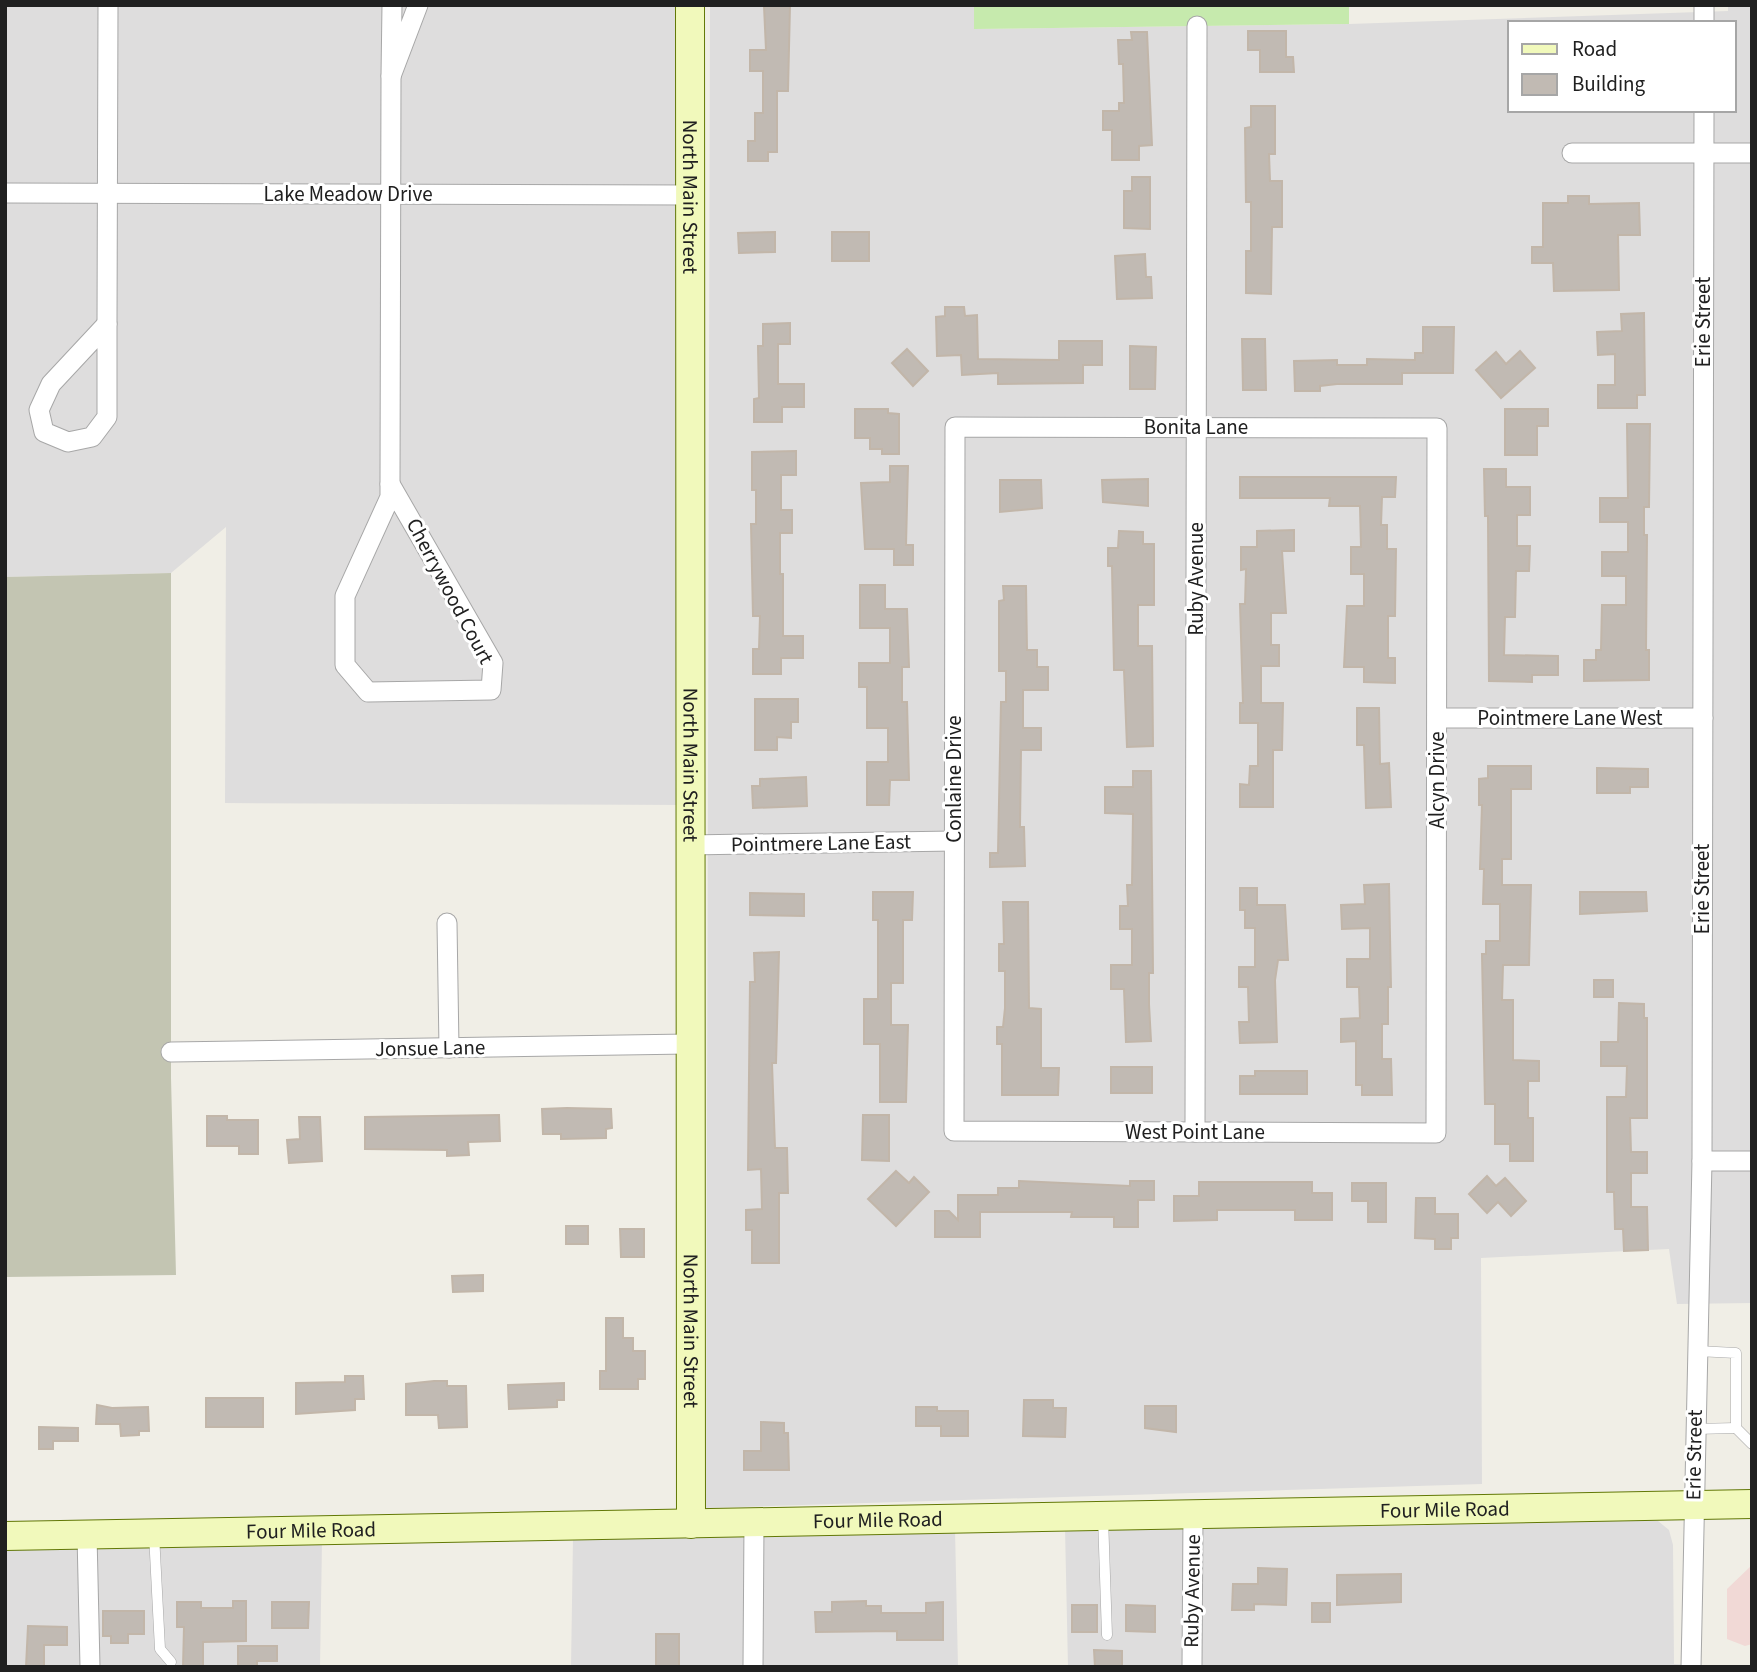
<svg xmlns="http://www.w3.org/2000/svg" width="1757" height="1672" font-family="'Source Sans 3',sans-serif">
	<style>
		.residential { fill: #dedddd; fill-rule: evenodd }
		.commercial { fill: #f1d9d6 }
		.construction { fill: #c3c5b2 }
		.grass { fill: #c6eaad }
		.building { fill: #c1bab3; stroke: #c2b6a9; stroke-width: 2 }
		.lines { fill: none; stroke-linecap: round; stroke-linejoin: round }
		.lane-casing { stroke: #a7a7a7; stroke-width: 11 }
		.street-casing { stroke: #a7a7a7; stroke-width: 21 }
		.secondary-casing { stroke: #627806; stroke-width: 30 }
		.lane { stroke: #fff; stroke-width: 10 }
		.street { stroke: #fff; stroke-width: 19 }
		.secondary { stroke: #f1f9bb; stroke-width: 28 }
		.labels { text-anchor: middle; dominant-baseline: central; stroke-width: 6; stroke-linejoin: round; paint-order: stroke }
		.street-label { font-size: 21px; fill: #202020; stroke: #fff }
	</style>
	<rect width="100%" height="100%" fill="#f0eee6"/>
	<g class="residential">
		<path d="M5 5H690L689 805 225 803 226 527 171 573 5 577Z"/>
		<path d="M710 5H974L975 29 1349 24 1728 11V5H1752V1303L1677 1304 1669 1249 1481 1258 1482 1484 706 1508ZM1510 23H1734V110H1510Z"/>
		<path d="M1642 1519 1658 1521 1669 1530 1673 1545 1674 1664 1752 1667H1068L1065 1528Z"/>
		<path d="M955 1529 958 1667H571L573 1537Z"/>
		<path d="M322 1542 320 1667H5V1545Z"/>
	</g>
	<path class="commercial" d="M1752 1565V1644L1745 1646 1727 1639V1589Z"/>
	<path class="construction" d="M171 573V1078L176 1275 5 1277V577Z"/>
	<path class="grass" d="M974 5H1349V24L974 29Z"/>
	<g class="building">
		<path d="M790 5 788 91H777V152H768V161H748V141H755V113H763V71H750V50H766L764 6Z"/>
		<path d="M1248 31H1286V57H1293L1294 72H1260V50H1248Z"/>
		<path d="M1131 32H1147L1152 145 1139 146V160H1112V130H1103V111H1119V103H1124L1123 64H1119L1118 40H1132Z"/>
		<path d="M1251 106H1275V154H1269L1270 181H1282V227H1272L1271 294 1246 293V251H1251V202H1246L1245 128 1251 127Z"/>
		<path d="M1132 177H1150V229L1124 228V191H1132Z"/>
		<path d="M1568 196H1589V204L1639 203 1640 235H1618L1619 290 1554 291 1553 263H1532V247H1543V203H1568Z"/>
		<path d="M775 232V252L739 253 738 233Z"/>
		<rect x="832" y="232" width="37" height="29"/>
		<path d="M1145 254 1146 277H1151L1152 298 1117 299 1115 256Z"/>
		<path d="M945 307H964L965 316 977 315 978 359 1059 360V341H1102V365H1083V383L998 384V373L962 375 961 355 937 356 936 317 945 316Z"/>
		<path d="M1644 313 1645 395H1637V408H1598V385H1615V354L1598 355 1597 332 1622 331 1621 314Z"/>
		<path d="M790 323V344H778V384H804V407H782V422H754V399L759 398 758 346H763V324Z"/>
		<path d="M1423 327H1454L1453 373H1402V384H1337L1320 386V391H1295L1294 361 1337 360V365H1367V359L1415 360V353H1423Z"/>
		<path d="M1242 339H1265L1266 390H1243Z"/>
		<path d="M1130 346 1156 347 1155 389H1130Z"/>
		<path d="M907 349 928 371 913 386 892 363Z"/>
		<path d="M1520 351 1535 368 1501 398 1476 370 1496 352 1506 364Z"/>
		<path d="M855 409H888V413L899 414V454H882V449H870V438H855Z"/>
		<path d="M1505 409H1548V426H1537V455H1505Z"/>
		<path d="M1627 424H1650L1649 507H1644V535H1647L1646 650H1649V680L1584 681V660H1596V650H1601L1602 605H1626V576H1602V552H1628V522H1600V498H1628Z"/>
		<path d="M796 451V475H781V510H792V533H780V574H783V636H803V658H781V674H753V649H759L760 616H753L751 524H756V490H752V452Z"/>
		<path d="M890 466H908L906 545H913V565H894V549H865L861 483 890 482Z"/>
		<path d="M1484 469H1506V487H1530V515H1517V546H1530L1529 571H1516L1515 617H1505L1504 655 1558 656V675H1532V682L1489 681 1488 516H1485Z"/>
		<path d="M1240 477H1396L1395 497H1382L1381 525H1387V549H1396L1395 616H1388V658H1395V683L1364 682V667H1344L1347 606H1364V574H1351V547H1361L1360 506H1329L1330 498H1240Z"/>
		<path d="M1148 479V506L1103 502 1102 480Z"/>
		<path d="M1000 480H1041L1042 508 1000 512Z"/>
		<path d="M1294 530V551H1282L1286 613H1271V645H1279V666H1261V703H1283L1282 750H1273V807H1240V784L1249 785 1250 766H1258V723H1240V703H1243L1240 604H1245L1246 569 1241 570V547H1257V531Z"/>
		<path d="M1119 531 1143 532V544H1154V605H1138V646H1152L1153 746 1127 747 1124 670H1114L1112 566H1108V548H1118Z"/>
		<path d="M860 585H885V609H907L909 667H902V702H907L909 780H890L889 805H867V762H888V728H867V687H859V663H890V628H860Z"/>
		<path d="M1003 586H1026L1027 650H1037V667H1048V690H1023V728H1041V750H1021L1020 827H1024L1025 866 990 867V853H998L1001 702H1006V671H999V601L1004 600Z"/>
		<path d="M755 699H798V722H791V738L777 737V750H755Z"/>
		<path d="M1357 708H1379L1380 764 1389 763 1391 807 1366 808 1364 745H1357Z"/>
		<path d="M1488 766H1531V789H1511V859H1502V885H1531L1529 965H1503L1502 1000H1513V1060L1539 1061V1081H1528V1118H1533V1161H1510V1144H1495V1104H1485L1482 954H1486V941H1500V904H1483L1484 869H1480L1482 805H1479V779L1488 778Z"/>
		<path d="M1597 768 1648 769V787H1630V793H1597Z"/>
		<path d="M1133 771H1151L1153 973H1149V1004L1151 1041 1126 1042 1124 989H1111V965H1132V929H1120V906H1128L1127 885H1132L1133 814 1105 813V787H1133Z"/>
		<path d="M806 777 807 806 753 808 752 786H760V779Z"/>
		<path d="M1389 884 1391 987H1388V1024H1382V1059H1391L1392 1095H1362V1085H1356V1041L1341 1042V1019L1360 1018 1359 987H1347V959H1370V928L1342 929 1341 905 1365 904 1364 885Z"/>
		<path d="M1240 888H1257V905H1285L1288 960H1278L1275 980 1277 1042 1240 1043 1239 1022H1249L1248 987H1239V967H1255V928H1245V910H1240Z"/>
		<path d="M873 892H913L912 920H903V983H891V1025H908L906 1102H880V1044H864V999H878V920H873Z"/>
		<path d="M1580 892H1646L1647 911 1580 914Z"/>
		<path d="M750 893 804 894V916L750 915Z"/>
		<path d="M1003 902H1028L1029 1008 1041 1009V1068H1059L1058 1095H1002V1044H997V1027H1003L1005 1008V971H999V944H1004Z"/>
		<path d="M779 952 776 1063H772L775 1148H787L788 1193H779V1263H752V1230H746V1210L762 1209 761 1169 748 1170 750 982H755L754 953Z"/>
		<rect x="1594" y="980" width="19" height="17"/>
		<path d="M1619 1003 1644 1004V1018H1647V1118H1630L1631 1152H1647V1173H1631V1207H1647L1648 1250 1624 1251 1623 1229H1615L1614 1192H1607V1097H1626L1627 1066H1601V1042H1618Z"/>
		<rect x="1111" y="1067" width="41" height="26"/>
		<path d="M1255 1071H1307V1094H1240V1076H1255Z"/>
		<path d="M567 1108 611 1109 612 1128 606 1129V1138L561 1139V1134H543L542 1109Z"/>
		<path d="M499 1115 500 1141 468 1142 469 1155 447 1156V1150L365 1149V1117Z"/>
		<path d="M863 1115H889V1161L862 1160Z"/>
		<path d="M207 1116H227V1120H258V1154H239V1146H207Z"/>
		<path d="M299 1117H320L322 1161 289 1163 287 1140 300 1139Z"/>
		<path d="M896 1171 909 1183 914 1177 929 1192 896 1226 868 1199Z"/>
		<path d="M1487 1176 1496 1186 1505 1178 1526 1201 1511 1216 1498 1202 1487 1213 1469 1194Z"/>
		<path d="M1019 1181 1130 1186V1181H1154V1200H1138V1227H1114V1217H1071L1072 1212H980V1237H935V1211H949L958 1220V1195H998V1188H1019Z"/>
		<path d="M1199 1182H1312V1193H1332V1220H1295V1210H1217V1220L1174 1221V1196H1199Z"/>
		<path d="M1352 1183H1386V1222H1368V1201H1352Z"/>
		<path d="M1416 1198H1435V1214H1458V1238H1451V1249H1435V1239L1415 1238Z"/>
		<rect x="566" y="1226" width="22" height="18"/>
		<path d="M620 1229H644V1257H621Z"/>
		<path d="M483 1275V1291L453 1292 452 1276Z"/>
		<path d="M606 1318H623V1338H633V1351H645V1379H638V1389H600V1371H606Z"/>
		<path d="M345 1376H363L364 1399H355V1410L296 1414V1383L345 1382Z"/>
		<path d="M434 1381H447V1386H466L467 1427 439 1428 438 1415H406V1384Z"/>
		<path d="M564 1383V1400H557V1407L509 1409 508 1385Z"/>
		<rect x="206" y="1398" width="57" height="29"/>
		<path d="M1024 1400H1053V1408H1066L1065 1437 1023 1436Z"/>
		<path d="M97 1405 112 1408 148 1407 149 1431H139V1435L121 1436 120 1424H96Z"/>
		<path d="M1145 1406H1176V1432L1145 1428Z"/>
		<path d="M916 1407H937V1411H968V1436H941V1426H916Z"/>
		<path d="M761 1422 784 1423V1433H788L789 1470H744V1451H761Z"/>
		<path d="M39 1427 78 1428V1441H53V1449H39Z"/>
		<path d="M1258 1568 1287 1569 1286 1605 1254 1604V1610H1232L1233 1584H1258Z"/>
		<path d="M1401 1574V1602L1337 1605V1575Z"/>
		<path d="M233 1601H246V1641L203 1642V1667H183L184 1627H177V1602H201V1608H233Z"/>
		<path d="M866 1601V1606H881V1613H926V1603L943 1602V1640H897V1631L816 1632 815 1612H832V1602Z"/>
		<path d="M272 1602H309L308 1628H272Z"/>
		<rect x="1312" y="1603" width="18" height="19"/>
		<rect x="1072" y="1605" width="25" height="27"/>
		<path d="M1126 1605 1155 1606V1632L1126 1631Z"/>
		<path d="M103 1611H144V1634H128V1643H111V1636H103Z"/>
		<path d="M28 1626 67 1627V1645H44V1667H26Z"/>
		<rect x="656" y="1634" width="23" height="33"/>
		<path d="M238 1646H277V1661H257V1666H238Z"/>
		<path d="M1094 1650 1122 1651V1667H1095Z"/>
	</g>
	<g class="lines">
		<defs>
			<g id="lane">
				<path d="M1697 1351 1736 1353V1428L1752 1444"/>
				<path d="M1695 1429 1736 1428"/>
				<path d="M1103 1517 1107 1635"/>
				<path d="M154 1534 160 1649 171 1662"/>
			</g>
			<g id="street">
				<path d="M392 5 391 76 418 5"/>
				<path d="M1704 23V5"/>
				<path d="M1572 153H1752"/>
				<path d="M5 193 690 195"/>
				<path d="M107 324 108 5"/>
				<path d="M107 324V417L92 437 68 442 44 432 39 410 51 384Z"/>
				<path d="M955 427 1437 428 1436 1133 954 1131Z"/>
				<path d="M390 484 493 663 491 690 368 692 345 665V596L390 497Z"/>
				<path d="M390 484 391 76"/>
				<path d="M1437 718H1703"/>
				<path d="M689 845 954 841"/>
				<path d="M447 923 449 1048"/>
				<path d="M171 1052 688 1044"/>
				<path d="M1195 1132 1197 26"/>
				<path d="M1702 1161H1752"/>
				<path d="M87 1535 90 1667"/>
				<path d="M753 1667 754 1523"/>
				<path d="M1192 1667 1193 1515"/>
				<path d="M1691 1667 1702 1161 1704 110"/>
			</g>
			<g id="secondary">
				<path id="s1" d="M690 5 691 1524"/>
				<path id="s2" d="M5 1536 1752 1504"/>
			</g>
		</defs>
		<use href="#lane" class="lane-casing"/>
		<use href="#street" class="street-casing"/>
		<use href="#secondary" class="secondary-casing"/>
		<use href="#lane" class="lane"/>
		<use href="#street" class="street"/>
		<use href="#secondary" class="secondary"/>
	</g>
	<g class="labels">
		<g class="street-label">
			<text x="348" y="194">Lake Meadow Drive</text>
			<text stroke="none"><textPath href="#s1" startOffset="192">North Main Street</textPath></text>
			<text transform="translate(1703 322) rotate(-90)">Erie Street</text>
			<text x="1196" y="427">Bonita Lane</text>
			<text transform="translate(1196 579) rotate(-90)">Ruby Avenue</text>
			<text transform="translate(450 591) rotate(62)">Cherrywood Court</text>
			<text x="1570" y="718">Pointmere Lane West</text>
			<text stroke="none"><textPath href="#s1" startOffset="760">North Main Street</textPath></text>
			<text transform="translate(954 779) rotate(-90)">Conlaine Drive</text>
			<text transform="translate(1437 780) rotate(-90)">Alcyn Drive</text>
			<text transform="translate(821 843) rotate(-1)">Pointmere Lane East</text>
			<text transform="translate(1702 889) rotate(-90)">Erie Street</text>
			<text transform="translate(430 1048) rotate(-1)">Jonsue Lane</text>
			<text x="1195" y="1132">West Point Lane</text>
			<text stroke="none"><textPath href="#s1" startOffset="1326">North Main Street</textPath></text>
			<text transform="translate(1694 1455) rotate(-89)">Erie Street</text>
			<text stroke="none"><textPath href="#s2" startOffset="1440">Four Mile Road</textPath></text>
			<text stroke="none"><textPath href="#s2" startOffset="873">Four Mile Road</textPath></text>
			<text stroke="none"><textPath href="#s2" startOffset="306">Four Mile Road</textPath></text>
			<text transform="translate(1192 1591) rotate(-89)">Ruby Avenue</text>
		</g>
	</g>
	<rect width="1757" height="1672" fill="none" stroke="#202020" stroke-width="14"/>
	<rect x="1508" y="21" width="228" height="91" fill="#ffffff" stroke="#a6a6a6" stroke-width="2"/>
	<rect x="1522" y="44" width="35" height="10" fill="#f1f9bb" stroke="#a6a6a6" stroke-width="2"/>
	<text x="1572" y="56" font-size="21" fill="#202020">Road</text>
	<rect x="1522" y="74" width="35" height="21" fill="#c1bab3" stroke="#a6a6a6" stroke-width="2"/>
	<text x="1572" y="91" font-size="21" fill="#202020">Building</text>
</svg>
